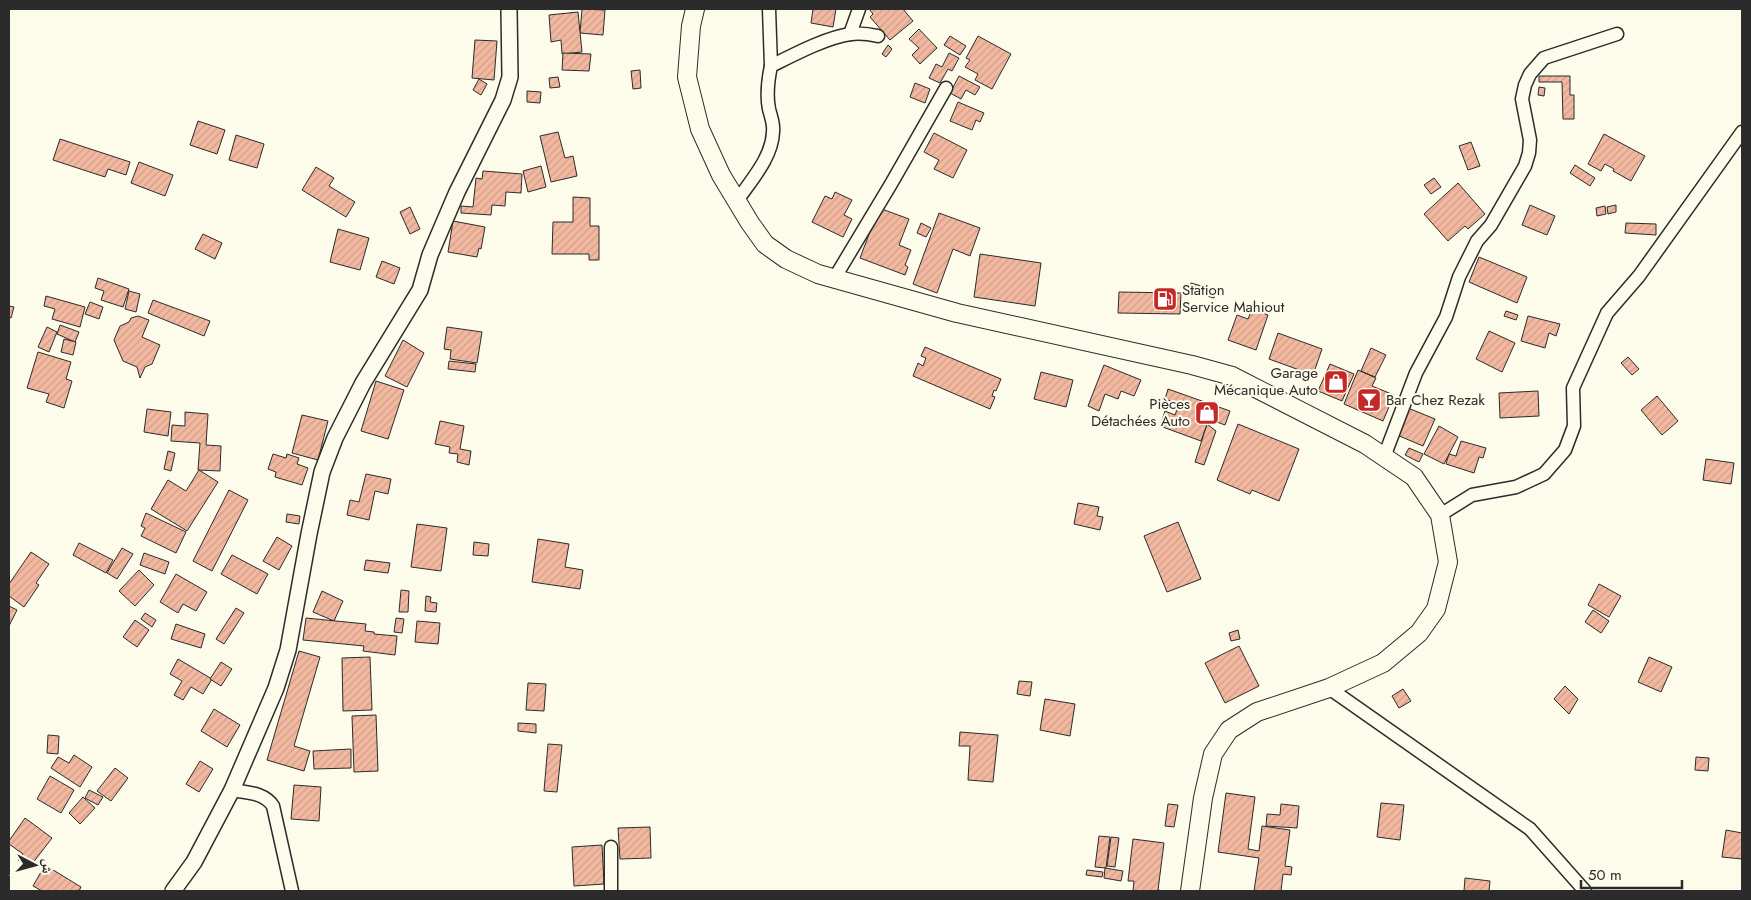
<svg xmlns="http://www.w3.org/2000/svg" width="1751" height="900" font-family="Jost,'Noto Naskh Arabic',sans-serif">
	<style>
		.building { fill: url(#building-hatch); stroke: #2b2b2b }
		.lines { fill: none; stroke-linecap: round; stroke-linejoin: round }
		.minor-casing { stroke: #2b2b2b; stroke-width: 15 }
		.tertiary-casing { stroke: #2b2b2b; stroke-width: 18 }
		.secondary-casing { stroke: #2b2b2b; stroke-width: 20 }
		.minor { stroke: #fdfbea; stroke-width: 12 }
		.tertiary { stroke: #fdfbea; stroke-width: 15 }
		.secondary { stroke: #fdfbea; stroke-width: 18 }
		.labels { text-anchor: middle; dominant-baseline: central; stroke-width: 4; stroke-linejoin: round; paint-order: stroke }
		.poi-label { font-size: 15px; fill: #2b2b2b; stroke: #fdfbea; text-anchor: start }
	</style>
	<defs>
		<pattern id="building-hatch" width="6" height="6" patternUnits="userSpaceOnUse" patternTransform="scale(1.25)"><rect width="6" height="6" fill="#f2b8a0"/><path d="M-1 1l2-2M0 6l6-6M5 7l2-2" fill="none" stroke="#d09e8a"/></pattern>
	</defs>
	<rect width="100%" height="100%" fill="#fdfbea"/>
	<g class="building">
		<path d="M582 9 605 10 603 35 580 33Z"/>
		<path d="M813 9H836L833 27 811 23Z"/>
		<path d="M869 9H903L913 21 890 40 870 17 873 14Z"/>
		<path d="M578 12 582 52 562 54 561 40 551 42 549 15Z"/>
		<path d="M919 29 937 48 920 64 912 55 919 48 909 39Z"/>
		<path d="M950 36 966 46 960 55 944 45Z"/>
		<path d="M978 36 1011 54 992 89 975 80 978 74 965 67 970 60 966 58Z"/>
		<path d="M475 40 497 41 494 80 472 78Z"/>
		<path d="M888 45 892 49 886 57 882 54Z"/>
		<path d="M563 53 591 54 589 71 562 70Z"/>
		<path d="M949 53 959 58 952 71 948 69 940 83 929 78 936 64 942 67Z"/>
		<path d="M640 70 641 88 633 89 631 71Z"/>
		<path d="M959 76 980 87 975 95 966 90 961 99 950 93Z"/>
		<path d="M1539 76H1570V95H1574V119H1563L1562 82H1539Z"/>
		<path d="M558 77 560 87 550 88 549 78Z"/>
		<path d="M479 79 487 84 481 95 473 90Z"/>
		<path d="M915 83 930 89 925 103 910 97Z"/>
		<path d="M1539 87 1545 88 1544 96 1538 95Z"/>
		<path d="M527 91 541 92 540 103 527 102Z"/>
		<path d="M958 102 984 113 980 122 976 120 972 130 950 121Z"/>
		<path d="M198 121 225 130 217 154 190 145Z"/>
		<path d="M558 132 565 158 573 156 577 176 551 182 540 136Z"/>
		<path d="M934 133 967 150 953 178 934 169 939 160 924 152Z"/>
		<path d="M1604 134 1645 156 1631 181 1613 171 1614 169 1605 164 1601 171 1588 164Z"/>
		<path d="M236 135 264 144 257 168 229 160Z"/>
		<path d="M60 139 130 162 126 175 108 169 105 177 53 160Z"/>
		<path d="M1471 142 1480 166 1468 170 1459 146Z"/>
		<path d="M139 162 173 175 165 196 131 183Z"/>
		<path d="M1575 165 1595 178 1590 186 1570 173Z"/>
		<path d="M541 166 546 187 528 192 523 171Z"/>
		<path d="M316 167 334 178 329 186 355 202 346 217 302 190Z"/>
		<path d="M483 171 522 174 521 193 506 192 505 206 492 205 491 215 461 213V206L473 207 476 178 482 179Z"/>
		<path d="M1434 178 1441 187 1431 194 1424 185Z"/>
		<path d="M1458 183 1485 214 1468 229 1465 226 1448 241 1424 214Z"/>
		<path d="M835 192 852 200 844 215 852 219 843 237 812 222 825 196 832 199Z"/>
		<path d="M573 197 590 198V226H599V260H589V254H552L553 222H573Z"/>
		<path d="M1530 205 1555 216 1547 235 1522 225Z"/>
		<path d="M1616 205V212L1608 214 1607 207Z"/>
		<path d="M1605 206 1606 214 1597 216 1596 208Z"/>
		<path d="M410 207 420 229 410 234 400 212Z"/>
		<path d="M879 208 909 219 899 245 911 250 905 265 908 267 905 275 860 258Z"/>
		<path d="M939 213 980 228 970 256 953 249 937 293 913 284Z"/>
		<path d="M453 221 485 227 481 249 479 248 477 257 448 252Z"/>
		<path d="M921 223 931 228 926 237 917 233Z"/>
		<path d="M1626 223 1656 224V235L1625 233Z"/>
		<path d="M338 229 369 238 360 270 330 262Z"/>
		<path d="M203 234 222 243 215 259 195 249Z"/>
		<path d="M980 254 1041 263 1035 306 974 297Z"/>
		<path d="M1479 257 1527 277 1517 303 1469 282Z"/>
		<path d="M382 261 400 268 394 284 376 277Z"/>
		<path d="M98 278 129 289 123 307 101 300 104 291 95 288Z"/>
		<path d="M1191 283 1216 290 1214 298 1189 291Z"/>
		<path d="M129 291 140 294 136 312 125 309Z"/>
		<path d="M1119 292 1181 293 1180 314 1118 313Z"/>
		<path d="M46 296 85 307 80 327 52 319 55 309 44 306Z"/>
		<path d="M153 300 210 321 204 336 148 313Z"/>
		<path d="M90 302 103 307 99 319 85 314Z"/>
		<path d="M9 306 14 307 11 318 9 317Z"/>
		<path d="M1252 309 1268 315 1256 350 1228 340 1237 315 1248 319Z"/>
		<path d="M1506 311 1518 315 1516 320 1504 316Z"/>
		<path d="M138 316 149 320 142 337 160 345 152 364 145 367 140 378 137 367 123 361 114 340 120 326 129 322 131 318Z"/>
		<path d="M1528 316 1560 324 1556 336 1549 333 1545 348 1521 341Z"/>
		<path d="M60 325 79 332 75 342 57 334Z"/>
		<path d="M47 327 57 332 49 352 38 347Z"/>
		<path d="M447 327 482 332 477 363 450 359 451 350 444 349Z"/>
		<path d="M1489 331 1515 343 1502 372 1476 359Z"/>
		<path d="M1278 333 1322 349 1313 375 1269 359Z"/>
		<path d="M64 339 76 342 73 355 61 352Z"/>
		<path d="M403 340 424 353 407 387 385 376Z"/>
		<path d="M925 347 1001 379 996 391 994 390 992 396 995 397 990 409 913 376 918 363 923 366 926 358 921 356Z"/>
		<path d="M1371 348 1386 355 1375 377 1361 371Z"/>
		<path d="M38 352 71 362 66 379 72 381 64 408 46 402 49 394 27 388Z"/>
		<path d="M1628 357 1639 369 1632 375 1621 363Z"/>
		<path d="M449 361 476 364 475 372 448 369Z"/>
		<path d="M1330 364 1354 374 1342 401 1318 391Z"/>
		<path d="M1104 365 1141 380 1134 396 1121 391 1118 399 1105 394 1099 411 1088 406Z"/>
		<path d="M1358 370 1376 378 1372 386 1394 395 1383 421 1344 404Z"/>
		<path d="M1041 372 1073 380 1066 407 1034 399Z"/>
		<path d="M376 381 404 390 388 439 361 431Z"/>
		<path d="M1168 389 1230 411 1225 425 1209 419 1201 441 1160 426 1165 411 1175 415 1179 404 1165 399Z"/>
		<path d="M1538 391 1539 416 1500 418 1499 393Z"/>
		<path d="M1657 396 1678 421 1662 435 1641 410Z"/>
		<path d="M1408 408 1435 419 1423 446 1397 435Z"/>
		<path d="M147 409 171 412 168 436 144 432Z"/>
		<path d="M185 412 208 414 206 445 221 446 220 471 198 470 200 443 171 441 172 425 185 426Z"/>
		<path d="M302 415 328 421 318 460 292 453Z"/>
		<path d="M440 421 464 426 460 449 471 451 469 465 457 462 458 454 449 453 450 447 435 444Z"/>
		<path d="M1207 424 1216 431 1204 465 1195 462Z"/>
		<path d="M1238 424 1299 449 1279 501 1252 490 1250 494 1217 480Z"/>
		<path d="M1439 426 1458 437 1444 464 1424 454Z"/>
		<path d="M1461 441 1486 448 1483 458 1479 457 1474 473 1446 464 1449 454 1456 456Z"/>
		<path d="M1409 448 1423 454 1419 462 1405 455Z"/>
		<path d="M168 451 175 453 171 471 164 469Z"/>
		<path d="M273 454 286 458 287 454 299 458 297 464 308 468 302 485 275 477 276 472 268 469Z"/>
		<path d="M1706 459 1734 463 1731 484 1703 480Z"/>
		<path d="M199 470 218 482 187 531 151 509 168 480 186 491Z"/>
		<path d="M366 474 391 479 388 494 375 491 369 520 347 515 350 500 359 502Z"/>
		<path d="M229 490 248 500 212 571 193 561Z"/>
		<path d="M1078 503 1099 507 1097 516 1103 517 1100 530 1074 524Z"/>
		<path d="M146 513 186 532 176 553 141 536 145 528 141 526Z"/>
		<path d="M287 514 300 516 299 524 286 522Z"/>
		<path d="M1178 522 1201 579 1167 592 1144 536Z"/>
		<path d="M417 524 447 528 441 571 411 567Z"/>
		<path d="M277 537 292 546 279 570 263 561Z"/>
		<path d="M538 539 569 544 565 567 583 570 580 589 532 582Z"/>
		<path d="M474 542 489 544 488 556 473 555Z"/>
		<path d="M79 543 113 560 106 573 73 555Z"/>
		<path d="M122 548 133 554 117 579 107 573Z"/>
		<path d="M31 552 49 564 36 583 39 585 24 607 9 596V584Z"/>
		<path d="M144 553 169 562 165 574 140 565Z"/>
		<path d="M232 555 268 574 257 594 221 574Z"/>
		<path d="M366 560 390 563 388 573 364 570Z"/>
		<path d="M139 570 154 585 135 606 119 591Z"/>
		<path d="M176 574 207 592 196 611 183 604 178 613 160 602Z"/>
		<path d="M1599 584 1621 596 1609 617 1588 605Z"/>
		<path d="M401 590 409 591 408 612H399Z"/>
		<path d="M322 591 343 601 334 621 313 612Z"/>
		<path d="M426 596 431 597 430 602 437 603 436 612 425 611Z"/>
		<path d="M9 606 17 610 9 626Z"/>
		<path d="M236 608 244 613 224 644 216 639Z"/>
		<path d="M1593 610 1609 621 1601 633 1585 622Z"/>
		<path d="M145 613 156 620 152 627 141 619Z"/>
		<path d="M306 618 366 624 365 631 374 632V634L397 636 395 655 363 651 364 646 303 640Z"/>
		<path d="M396 618 404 619 402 633 394 632Z"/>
		<path d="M135 620 149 630 137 647 123 637Z"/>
		<path d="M417 621 440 623 438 644 415 642Z"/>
		<path d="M176 624 205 634 201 648 171 639Z"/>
		<path d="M1238 630 1240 639 1231 641 1229 633Z"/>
		<path d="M1239 646 1259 686 1225 703 1205 663Z"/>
		<path d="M299 651 320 657 294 746 310 751 304 771 267 760Z"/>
		<path d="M370 657 372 710 343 711 342 658Z"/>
		<path d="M1649 657 1672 667 1661 692 1638 682Z"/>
		<path d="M178 659 212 679 203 694 191 687 183 700 174 695 182 681 170 674Z"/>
		<path d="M221 662 232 669 221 686 210 679Z"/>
		<path d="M1019 681 1032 682 1030 696 1017 694Z"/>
		<path d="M528 683 546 684 544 711 526 710Z"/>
		<path d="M1565 686 1578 699 1569 714 1554 699Z"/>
		<path d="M1403 689 1411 701 1399 708 1392 696Z"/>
		<path d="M1045 699 1075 704 1070 736 1040 730Z"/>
		<path d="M214 709 240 725 227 747 201 731Z"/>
		<path d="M376 715 378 771 354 772 352 716Z"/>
		<path d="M518 723 536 724V733L518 731Z"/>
		<path d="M960 732 998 735 993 782 968 780 970 746H959Z"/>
		<path d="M48 735 59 736 58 754 47 753Z"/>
		<path d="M548 744 562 745 557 792 544 791Z"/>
		<path d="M351 749V768L314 769 313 751Z"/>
		<path d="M74 755 92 767 80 787 51 768 58 757 69 763Z"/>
		<path d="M1696 757 1709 758 1708 771 1695 770Z"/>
		<path d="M200 761 213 769 199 792 186 784Z"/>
		<path d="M115 768 128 778 111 801 97 791Z"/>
		<path d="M50 776 74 790 61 813 37 799Z"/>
		<path d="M294 785 321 787 319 821 291 819Z"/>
		<path d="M89 790 103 797 98 805 85 798Z"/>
		<path d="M1226 793 1255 797 1248 849 1259 851 1262 826 1290 830 1285 866 1292 867 1291 875 1283 874 1281 891H1254L1259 858 1218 852Z"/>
		<path d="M83 797 95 808 80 824 69 813Z"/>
		<path d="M1381 803 1404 805 1400 840 1377 837Z"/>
		<path d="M1168 804 1178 805 1174 827 1165 826Z"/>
		<path d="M1281 804 1299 806 1297 828 1266 826 1267 814 1280 815Z"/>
		<path d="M25 818 52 838 29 868 18 860 23 854 9 844V841Z"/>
		<path d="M650 827 651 858 620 859 618 828Z"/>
		<path d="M1726 830 1742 833V859L1722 857Z"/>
		<path d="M1099 836 1110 837 1106 868 1095 867Z"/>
		<path d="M1111 837 1119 838 1115 867 1107 866Z"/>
		<path d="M1133 839 1164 843 1158 890 1164 891H1133L1134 881H1128Z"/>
		<path d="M602 845 604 884 574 886 572 847Z"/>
		<path d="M45 865 81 887 79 891H42L33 886Z"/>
		<path d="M1105 868 1123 871 1121 881 1104 878Z"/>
		<path d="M1087 870 1103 872 1102 877 1086 875Z"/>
		<path d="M1465 878 1490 881 1489 891H1464Z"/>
	</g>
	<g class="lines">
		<defs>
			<g id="minor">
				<path d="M769 9 771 66"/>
				<path d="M850 34 859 9"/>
				<path d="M737 201C751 180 772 158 773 132 774 124 771 117 769 109 766 94 768 80 771 66 793 55 827 37 851 34 860 33 869 34 878 36"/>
				<path d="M834 279 891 184 946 88"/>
				<path d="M1384 457 1416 373 1446 317 1459 277 1477 241 1491 225 1525 166 1529 153 1530 140 1522 99 1525 85 1530 74 1544 58 1617 34"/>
				<path d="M1440 515 1472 495 1516 487 1544 474 1565 450 1574 426 1573 388 1607 313 1639 276 1742 132"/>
				<path d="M1329 688 1530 829 1585 891"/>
				<path d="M232 790C247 793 264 792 273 806L292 891"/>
				<path d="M611 891V847"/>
			</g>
			<path id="tertiary" d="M173 891 194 862 232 790 276 688 288 650 309 534 322 472 335 438 363 383 420 290 430 255 457 192 503 100 510 77 509 9"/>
			<path id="secondary" d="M695 9 691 26 687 77 700 129 721 175 750 223 765 244 786 259 818 274 957 313 1192 365 1232 376 1365 444 1414 477 1440 515 1448 562 1436 609 1419 633 1383 663 1329 688 1257 712 1229 730 1213 754 1203 798 1190 891"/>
		</defs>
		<use href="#minor" class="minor-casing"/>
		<use href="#tertiary" class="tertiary-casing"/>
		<use href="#secondary" class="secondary-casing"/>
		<use href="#minor" class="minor"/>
		<use href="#tertiary" class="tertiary"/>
		<use href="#secondary" class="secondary"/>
	</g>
	<defs>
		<symbol id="fuel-square" viewBox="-11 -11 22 22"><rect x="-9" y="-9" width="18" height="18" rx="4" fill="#c62828" stroke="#fdfbea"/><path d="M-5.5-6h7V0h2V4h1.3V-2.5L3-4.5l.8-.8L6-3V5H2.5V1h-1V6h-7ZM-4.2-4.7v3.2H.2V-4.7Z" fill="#fff"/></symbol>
		<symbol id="shop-square" viewBox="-11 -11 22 22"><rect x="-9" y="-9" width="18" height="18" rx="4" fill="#c62828" stroke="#fdfbea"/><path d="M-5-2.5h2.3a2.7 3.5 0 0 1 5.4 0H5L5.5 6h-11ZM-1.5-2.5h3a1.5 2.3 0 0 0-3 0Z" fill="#fff"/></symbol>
		<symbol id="bar-square" viewBox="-11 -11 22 22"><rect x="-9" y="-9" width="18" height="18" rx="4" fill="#c62828" stroke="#fdfbea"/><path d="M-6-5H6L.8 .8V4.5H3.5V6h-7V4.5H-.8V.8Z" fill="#fff"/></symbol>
	</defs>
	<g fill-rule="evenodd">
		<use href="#fuel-square" x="1151" y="285" width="28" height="28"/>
		<use href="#shop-square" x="1322" y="368" width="28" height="28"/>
		<use href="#bar-square" x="1355" y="386" width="28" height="28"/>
		<use href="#shop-square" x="1193" y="399" width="28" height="28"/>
	</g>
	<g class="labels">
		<g class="poi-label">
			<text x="1182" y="290">Station<tspan x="1182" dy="17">Service Mahiout</tspan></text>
			<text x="1318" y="373" text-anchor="end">Garage<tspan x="1318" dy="17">Mécanique Auto</tspan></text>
			<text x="1386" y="400">Bar Chez Rezak</text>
			<text x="1190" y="404" text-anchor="end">Pièces<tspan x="1190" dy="17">Détachées Auto</tspan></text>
		</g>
	</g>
	<rect width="1751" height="900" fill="none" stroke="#2b2b2b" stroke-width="20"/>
	<g transform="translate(35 865) rotate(96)" stroke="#fdfbea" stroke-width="4" paint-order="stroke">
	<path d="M0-4L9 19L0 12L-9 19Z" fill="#2b2b2b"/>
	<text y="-8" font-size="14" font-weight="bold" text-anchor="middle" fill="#2b2b2b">ش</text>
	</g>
	<path d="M1581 880v8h101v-8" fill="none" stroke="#2b2b2b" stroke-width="2.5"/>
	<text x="1588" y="880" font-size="15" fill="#2b2b2b" stroke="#fdfbea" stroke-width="4" paint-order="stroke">50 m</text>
</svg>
